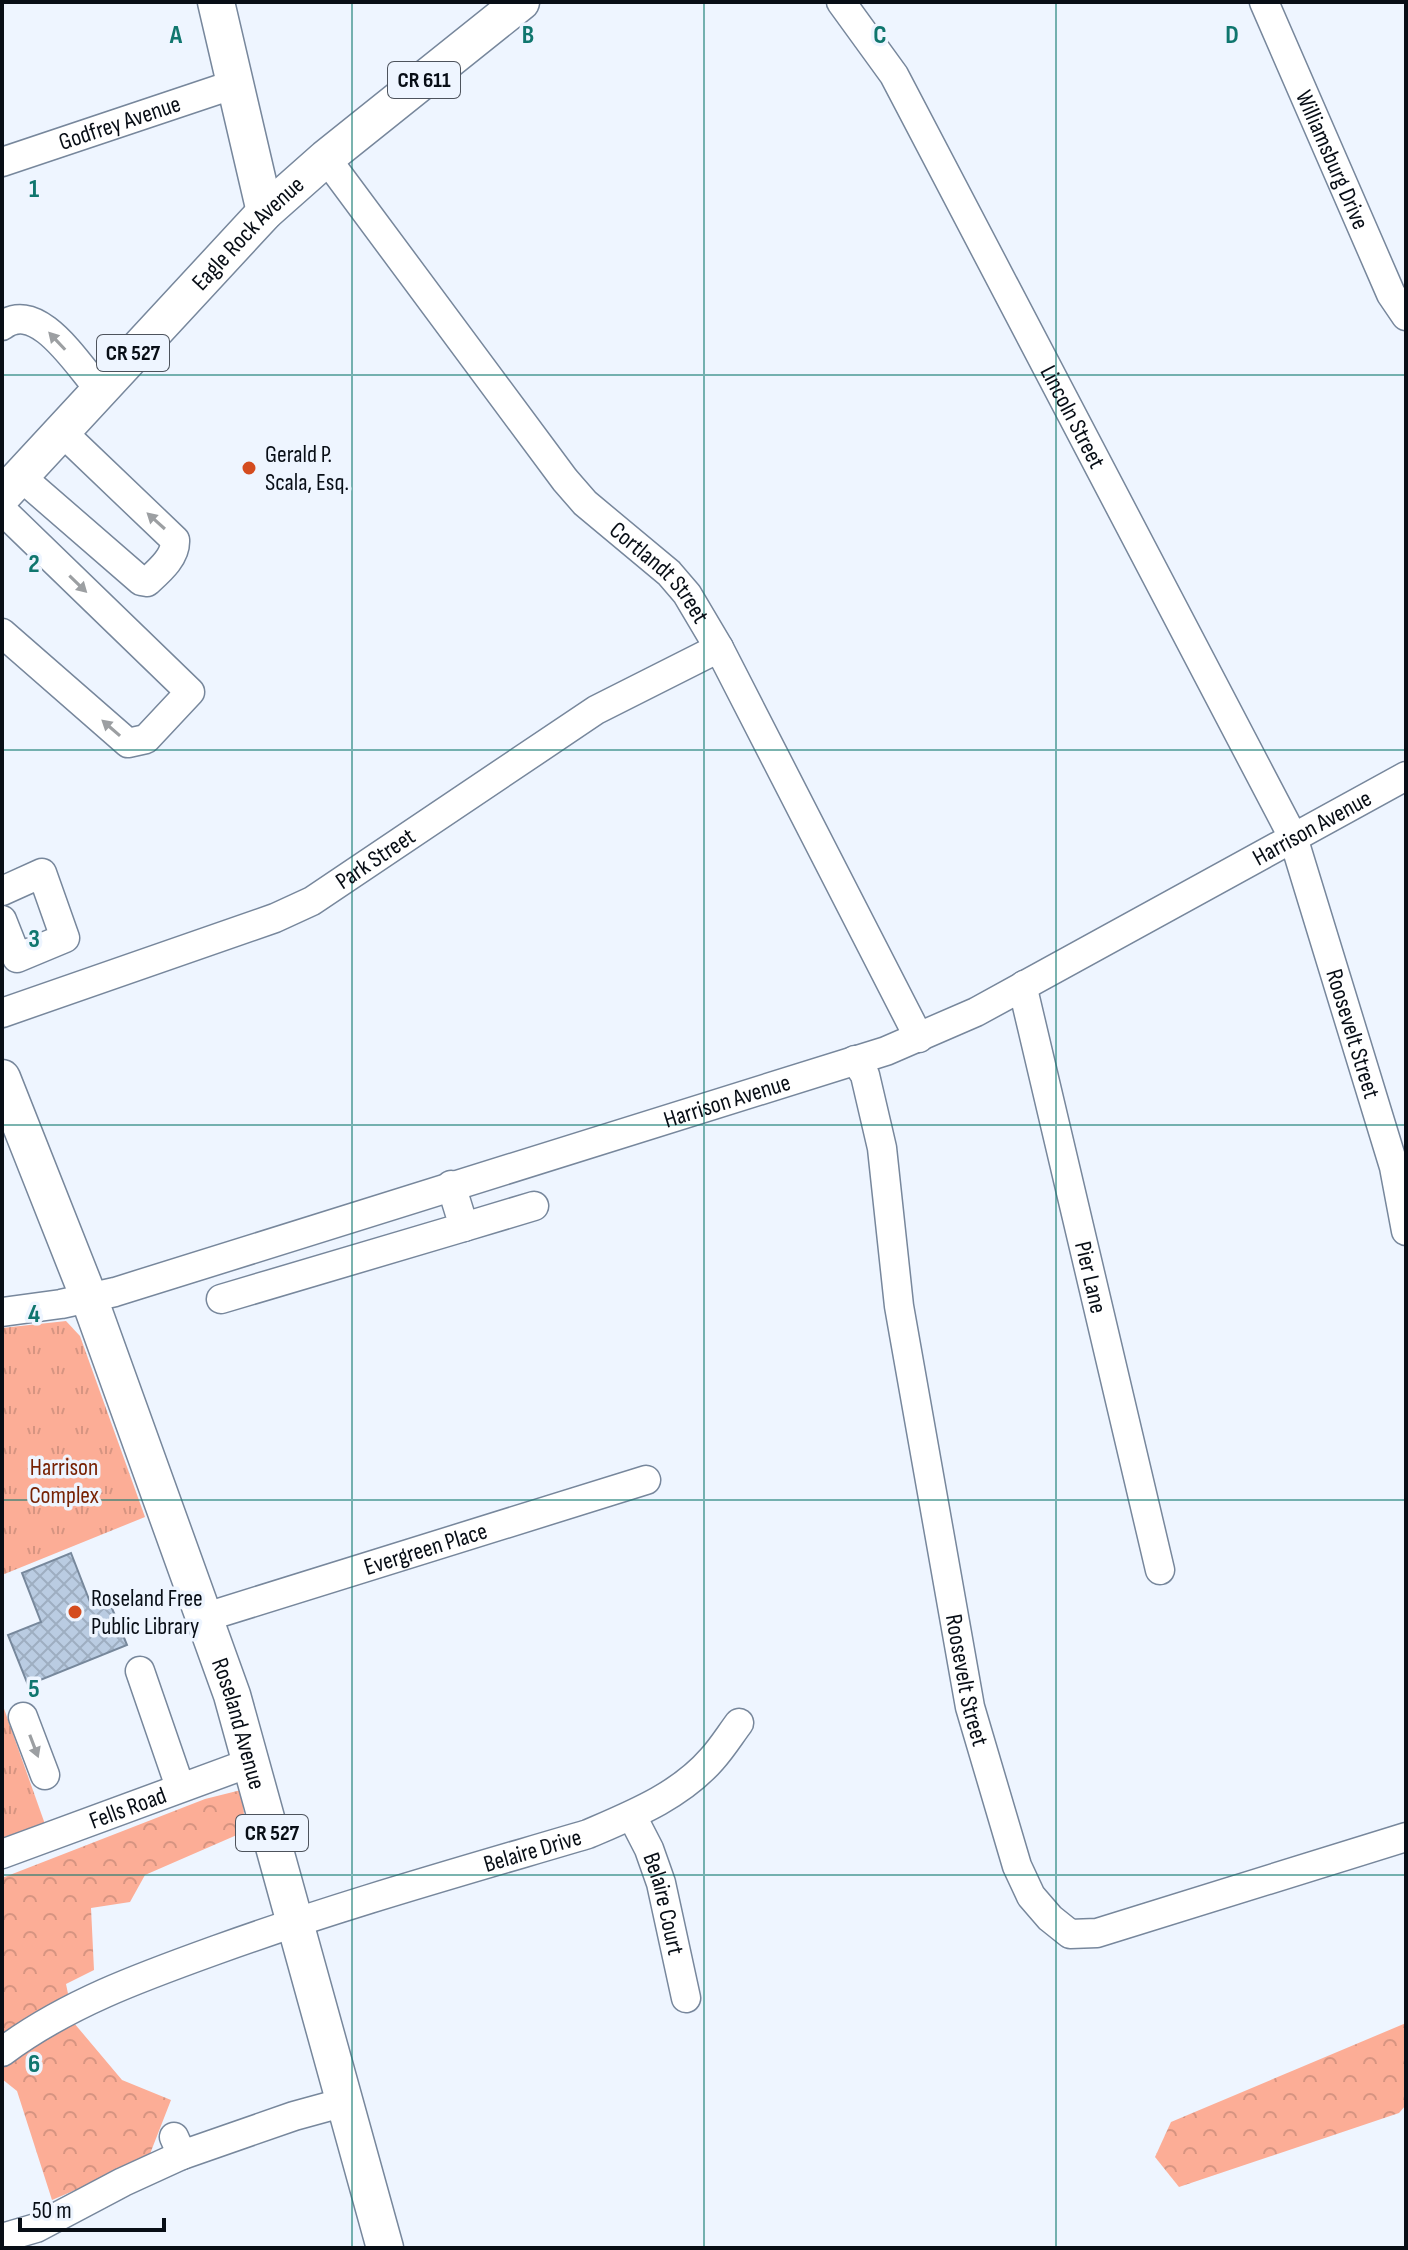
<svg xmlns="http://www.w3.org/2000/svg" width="1408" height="2250" font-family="'Sofia Sans Condensed',sans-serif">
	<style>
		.grass { fill: url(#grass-tufts) }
		.forest { fill: url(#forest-crowns) }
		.building { fill: url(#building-cross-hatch); stroke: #77889c; stroke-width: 2 }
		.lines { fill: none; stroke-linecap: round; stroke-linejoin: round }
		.minor-casing { stroke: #77879c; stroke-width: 31 }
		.major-casing { stroke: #77879c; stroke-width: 39 }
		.minor { stroke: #fff; stroke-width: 28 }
		.major { stroke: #fff; stroke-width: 36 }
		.oneway { fill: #9c9fa2 }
		.grid { fill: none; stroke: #0f766e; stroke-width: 2; stroke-opacity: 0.55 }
		.poi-dot { fill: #d44c1f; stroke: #eef5ff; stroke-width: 3 }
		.labels { text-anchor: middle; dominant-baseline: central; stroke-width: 7; stroke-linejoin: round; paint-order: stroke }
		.shield { fill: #eef5ff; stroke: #4d535c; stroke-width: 2 }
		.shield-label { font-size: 22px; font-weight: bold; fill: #080e16 }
		.street-label { font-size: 24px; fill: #080e16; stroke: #eef5ff }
		.poi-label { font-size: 24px; fill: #080e16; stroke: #eef5ff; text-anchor: start }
		.park-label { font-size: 24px; fill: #772204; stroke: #eef5ff }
		.grid-label { font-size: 26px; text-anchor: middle; font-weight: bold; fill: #0f766e; stroke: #eef5ff; stroke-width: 7; stroke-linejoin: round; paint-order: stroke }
	</style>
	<defs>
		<pattern id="grass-tufts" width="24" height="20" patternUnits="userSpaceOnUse" patternTransform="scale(2)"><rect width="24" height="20" fill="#fcad96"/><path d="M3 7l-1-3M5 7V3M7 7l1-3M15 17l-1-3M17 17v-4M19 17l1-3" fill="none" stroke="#d69481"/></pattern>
		<pattern id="forest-crowns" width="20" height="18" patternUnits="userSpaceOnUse" patternTransform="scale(2)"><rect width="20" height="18" fill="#fcad96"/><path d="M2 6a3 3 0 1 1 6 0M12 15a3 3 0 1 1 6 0" fill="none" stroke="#d69481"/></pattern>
		<pattern id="building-cross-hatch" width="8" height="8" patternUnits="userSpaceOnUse" patternTransform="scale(2)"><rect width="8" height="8" fill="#bacce2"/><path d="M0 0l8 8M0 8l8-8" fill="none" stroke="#9eaec1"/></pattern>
	</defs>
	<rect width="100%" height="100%" fill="#eef5ff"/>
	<g class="grass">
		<path d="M66 1321 80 1336 145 1517 2 1575V1328Z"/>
		<path d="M2 1703 46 1827 2 1843Z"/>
	</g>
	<g class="forest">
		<path d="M241 1790 246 1831 145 1875 130 1902 91 1908 94 1970 66 1984 74 2023 122 2080 171 2100 148 2159 52 2200 17 2091 2 2079V1878L205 1799Z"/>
		<path d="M1406 2023V2105L1399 2113 1179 2187 1155 2157 1171 2122Z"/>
	</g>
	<path class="building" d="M71 1553 90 1602 107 1596 127 1645 28 1685 8 1635 41 1622 22 1573Z"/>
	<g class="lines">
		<defs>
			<g id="minor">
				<path id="s1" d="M841 2 894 75 1293 837 1394 1167 1406 1231"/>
				<path id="s2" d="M1264 2 1391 294 1406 316"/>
				<path id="s3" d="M326 158 565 480 585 503 669 573 687 594 719 648 919 1038"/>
				<path id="s4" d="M2 162 235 84"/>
				<path d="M2 326C38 298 78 366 100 390"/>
				<path d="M20 476 141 581 147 582C159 571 176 557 175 540L61 431"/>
				<path d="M2 510 190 692 146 739 128 743 2 633"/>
				<path d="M2 891 42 873 65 938 17 958 2 920"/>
				<path id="s5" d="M1024 985V993L1160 1570"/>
				<path id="s6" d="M2 1013 275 918 312 901 596 710 719 648"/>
				<path id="s7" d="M855 1060 865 1075 882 1148 899 1306 970 1707 1017 1866 1031 1896 1050 1918 1070 1934 1097 1933 1406 1837"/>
				<path d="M464 1227 534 1206"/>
				<path d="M221 1299 464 1227 451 1185"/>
				<path id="s8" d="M2 1312 61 1304 115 1292 886 1051 976 1012 1406 776"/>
				<path id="s9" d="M206 1617 646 1480"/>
				<path d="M140 1671 180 1787"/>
				<path d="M23 1717 45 1775"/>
				<path id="s10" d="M632 1816 649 1849 661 1883 686 1998"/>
				<path id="s11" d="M2 1854 252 1762"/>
				<path id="s12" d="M2 2052C66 2004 141 1977 216 1950 338 1906 463 1871 588 1834 632 1815 680 1796 712 1759 722 1748 730 1735 739 1723"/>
				<path d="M174 2137 182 2155 294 2116 345 2102"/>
				<path d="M2 2238 36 2228 123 2182 182 2155"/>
			</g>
			<g id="major">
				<path d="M216 2 265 212"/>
				<path id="s13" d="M2 496 265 212 326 158 521 2"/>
				<path id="s14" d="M2 1078 89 1298 232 1695 385 2248"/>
			</g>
		</defs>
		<use href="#minor" class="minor-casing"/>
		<use href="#major" class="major-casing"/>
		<use href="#minor" class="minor"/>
		<use href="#major" class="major"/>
	</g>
	<defs><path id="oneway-solid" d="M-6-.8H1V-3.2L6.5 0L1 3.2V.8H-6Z" transform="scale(2)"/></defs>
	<g class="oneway">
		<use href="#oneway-solid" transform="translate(57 341) rotate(-133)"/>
		<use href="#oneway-solid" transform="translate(156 521) rotate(-138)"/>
		<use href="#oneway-solid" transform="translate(78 584) rotate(44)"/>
		<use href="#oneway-solid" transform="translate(111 728) rotate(-139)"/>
		<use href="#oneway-solid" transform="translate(34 1746) rotate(69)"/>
	</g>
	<path class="grid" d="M352 2V2248M704 2V2248M1056 2V2248M2 375H1406M2 750H1406M2 1125H1406M2 1500H1406M2 1875H1406"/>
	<g class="poi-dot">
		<circle cx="249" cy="468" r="8"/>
		<circle cx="75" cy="1612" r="8"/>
	</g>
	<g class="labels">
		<g class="shield">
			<rect x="388" y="62" width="72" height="36" rx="6"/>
			<rect x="97" y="335" width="72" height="36" rx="6"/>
			<rect x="236" y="1815" width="72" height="36" rx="6"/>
		</g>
		<g class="shield-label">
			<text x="424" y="80">CR 611</text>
			<text x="133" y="353">CR 527</text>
			<text x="272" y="1833">CR 527</text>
		</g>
		<g class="street-label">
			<text stroke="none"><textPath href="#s4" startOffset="124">Godfrey Avenue</textPath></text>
			<text stroke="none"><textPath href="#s2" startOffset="172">Williamsburg Drive</textPath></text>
			<text stroke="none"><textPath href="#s13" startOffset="360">Eagle Rock Avenue</textPath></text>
			<text stroke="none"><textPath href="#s1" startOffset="476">Lincoln Street</textPath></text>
			<text stroke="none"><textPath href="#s3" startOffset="534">Cortlandt Street</textPath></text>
			<text stroke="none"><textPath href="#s8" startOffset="1404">Harrison Avenue</textPath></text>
			<text stroke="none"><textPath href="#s6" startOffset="406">Park Street</textPath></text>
			<text stroke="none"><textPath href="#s1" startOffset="1156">Roosevelt Street</textPath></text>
			<text stroke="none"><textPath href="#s8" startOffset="756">Harrison Avenue</textPath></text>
			<text stroke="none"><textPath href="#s5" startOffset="300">Pier Lane</textPath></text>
			<text stroke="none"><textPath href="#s9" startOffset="230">Evergreen Place</textPath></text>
			<text stroke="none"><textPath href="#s7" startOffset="632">Roosevelt Street</textPath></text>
			<text stroke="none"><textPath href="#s14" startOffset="688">Roseland Avenue</textPath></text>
			<text stroke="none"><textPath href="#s11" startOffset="134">Fells Road</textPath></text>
			<text stroke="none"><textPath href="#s12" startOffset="570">Belaire Drive</textPath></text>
			<text stroke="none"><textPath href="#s10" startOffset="94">Belaire Court</textPath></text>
		</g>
		<g class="poi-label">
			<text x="265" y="454">Gerald P.<tspan x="265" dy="28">Scala, Esq.</tspan></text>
			<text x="91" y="1598">Roseland Free<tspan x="91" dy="28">Public Library</tspan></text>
		</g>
		<g class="park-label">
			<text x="64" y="1467">Harrison<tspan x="64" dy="28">Complex</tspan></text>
		</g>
	</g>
	<g class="grid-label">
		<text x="176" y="43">A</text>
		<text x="528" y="43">B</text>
		<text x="880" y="43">C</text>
		<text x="1232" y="43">D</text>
		<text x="34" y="197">1</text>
		<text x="34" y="572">2</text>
		<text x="34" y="947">3</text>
		<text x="34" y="1322">4</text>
		<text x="34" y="1697">5</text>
		<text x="34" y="2072">6</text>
	</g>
	<rect width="1408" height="2250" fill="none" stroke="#080e16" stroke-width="8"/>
	<path d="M20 2218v12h144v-12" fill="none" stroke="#080e16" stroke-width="4"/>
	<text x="32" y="2218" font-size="24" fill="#080e16" stroke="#eef5ff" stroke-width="6" paint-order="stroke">50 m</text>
</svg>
